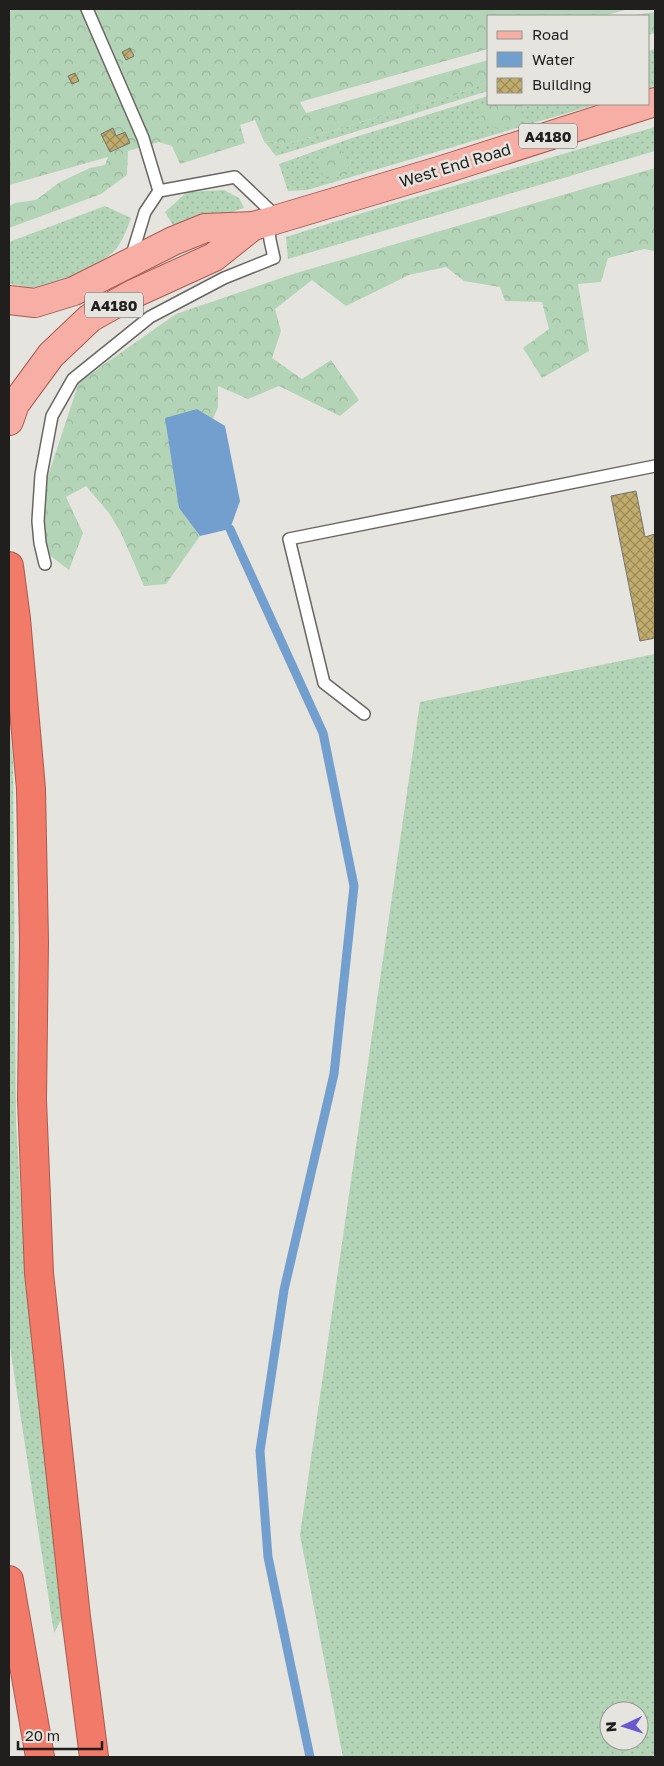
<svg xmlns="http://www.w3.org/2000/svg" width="664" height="1766" font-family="'Golos Text',sans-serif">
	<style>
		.grass { fill: url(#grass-dots); fill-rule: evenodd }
		.forest { fill: url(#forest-crowns) }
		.water { fill: #739fcf }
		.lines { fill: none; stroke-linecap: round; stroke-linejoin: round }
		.stream { stroke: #739fcf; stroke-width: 9 }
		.building { fill: url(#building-cross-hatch); stroke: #74736f }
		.lane-casing { stroke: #696763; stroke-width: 14 }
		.primary-casing { stroke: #a85a4f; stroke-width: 30 }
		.highway-casing { stroke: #a85a4f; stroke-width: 30 }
		.lane { stroke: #fff; stroke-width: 11 }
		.primary { stroke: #f7afa5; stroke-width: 28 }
		.highway { stroke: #f27a69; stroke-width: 28 }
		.labels { text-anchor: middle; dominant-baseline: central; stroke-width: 5; stroke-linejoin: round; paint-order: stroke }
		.shield { fill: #e5e4df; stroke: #5b5a58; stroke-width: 1 }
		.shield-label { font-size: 15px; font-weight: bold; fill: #201f1e }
		.street-label { font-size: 16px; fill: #201f1e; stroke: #e5e4df }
	</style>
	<defs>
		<pattern id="grass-dots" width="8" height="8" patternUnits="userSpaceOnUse" patternTransform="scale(1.25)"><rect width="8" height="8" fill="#b3d4b6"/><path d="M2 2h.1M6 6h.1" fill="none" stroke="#9ab69c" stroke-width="1.8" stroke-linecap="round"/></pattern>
		<pattern id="forest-crowns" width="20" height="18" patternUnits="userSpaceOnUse" patternTransform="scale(1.25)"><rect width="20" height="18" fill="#b3d4b6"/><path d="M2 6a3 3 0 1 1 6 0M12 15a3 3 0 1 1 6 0" fill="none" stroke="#9ab69c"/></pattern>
		<pattern id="building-cross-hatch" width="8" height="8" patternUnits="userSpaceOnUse" patternTransform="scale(1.25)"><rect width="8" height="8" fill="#c0ac6d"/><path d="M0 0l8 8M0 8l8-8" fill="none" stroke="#9c8b59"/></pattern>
	</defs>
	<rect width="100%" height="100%" fill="#e5e4df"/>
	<g class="grass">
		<path d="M655 49V86L648 89V51Z"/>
		<path d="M488 82V91L276 156 264 141 287 144 457 94Z"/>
		<path d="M488 96V104H598L307 190 288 191 279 164 349 139Z"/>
		<path d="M655 127V151L288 259 286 237 382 207Z"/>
		<path d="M224 190 239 198 244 208 176 230 165 212 187 192Z"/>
		<path d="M105 206 131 218C127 229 123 240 116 249 106 261 60 287 45 288 34 289 21 285 10 284L9 242Z"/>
		<path d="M655 654V1757H343L300 1535 420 702ZM609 1711H639V1741H609Z"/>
		<path d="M9 723 13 761 16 1123 25 1265 65 1613 54 1633 9 1341Z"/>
	</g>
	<g class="forest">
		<path d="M9 9H629L603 16H488V49L300 102 306 113 488 60V82L457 94 287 144 264 141 255 120 240 125 245 143 180 164 172 146 159 142 128 151 127 175 101 194 9 228V206L15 203 36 200 60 182 90 168 105 165 108 157 9 185Z"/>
		<path d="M655 12V33L648 35V16H630Z"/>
		<path d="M488 103 522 104 521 117 514 127 497 128 482 124 481 108Z"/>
		<path d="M336 147C347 156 349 159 348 174L335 178 322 175 318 165 323 154Z"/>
		<path d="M655 168V251L644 249 608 258 601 282 578 284 589 351 542 378 523 348 549 329 542 302 505 301 500 287 464 281 446 267 409 275 346 306 312 280 275 309 281 331 272 358 302 379 331 360 359 400 340 416 279 386 248 399 218 386V407L213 419 197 409 179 508 200 536 166 584 144 586 121 533 109 513 86 486 66 497 83 533 69 570 48 554 32 534 44 488 79 382 176 314 293 274Z"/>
	</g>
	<path class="water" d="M197 409 225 426 240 501 230 529 200 536 179 508 165 418Z"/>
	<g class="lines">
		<path class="stream" d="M230 529 323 733 354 886 334 1074 284 1290 260 1451 268 1557 310 1757"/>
	</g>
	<g class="building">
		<path d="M130 48 134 56 126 60 122 52Z"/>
		<path d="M75 73 79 81 72 84 68 76Z"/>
		<path d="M113 128 116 136 125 132 130 143 110 152 101 134Z"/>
		<path d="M636 491 645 537 655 534V638L640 641 611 496Z"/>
	</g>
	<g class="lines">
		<defs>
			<g id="lane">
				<path d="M87 9 143 138 159 191"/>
				<path d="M131 258 145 212 159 191 235 177 278 218"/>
				<path d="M45 564 40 543 38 521 41 475 52 416 73 379 150 317 224 278 274 258 270 240 268 222"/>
				<path d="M364 714 324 683 289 539 655 466"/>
			</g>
			<g id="primary">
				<path d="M9 300 35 303 74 291 173 241 205 228 253 226 268 222 442 170 655 102"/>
				<path d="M9 421 15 404 51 355 90 318 133 294 214 257 253 226"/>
			</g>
			<g id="highway">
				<path d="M9 566 16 619 31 789 34 942 32 1100 39 1273 76 1617 94 1757"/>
				<path d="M9 1580 40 1757"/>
			</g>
		</defs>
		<use href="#lane" class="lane-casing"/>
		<use href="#primary" class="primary-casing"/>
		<use href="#highway" class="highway-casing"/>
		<use href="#lane" class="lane"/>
		<use href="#primary" class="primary"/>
		<use href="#highway" class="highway"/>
	</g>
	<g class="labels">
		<g class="shield">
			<rect x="519" y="123.5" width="58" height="25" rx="4"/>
			<rect x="85" y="292.5" width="58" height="25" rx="4"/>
		</g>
		<g class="shield-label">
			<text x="548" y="136">A4180</text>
			<text x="114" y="305">A4180</text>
		</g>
		<g class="street-label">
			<text transform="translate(455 165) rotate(-17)">West End Road</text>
		</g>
	</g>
	<rect width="664" height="1766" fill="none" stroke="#201f1e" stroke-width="20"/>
	<rect x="487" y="15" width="162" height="90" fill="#e5e4df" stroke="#969592"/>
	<rect x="497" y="31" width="25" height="8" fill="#f7afa5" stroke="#969592"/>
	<text x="532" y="40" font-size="15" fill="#201f1e">Road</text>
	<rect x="497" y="52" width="25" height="15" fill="#739fcf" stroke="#969592"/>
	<text x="532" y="65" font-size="15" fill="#201f1e">Water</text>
	<rect x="497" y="78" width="25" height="15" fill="url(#building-cross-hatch)" stroke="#969592"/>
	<text x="532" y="90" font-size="15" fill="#201f1e">Building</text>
	<g transform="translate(624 1726) rotate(266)"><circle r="24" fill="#e5e4df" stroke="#969592"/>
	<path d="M0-4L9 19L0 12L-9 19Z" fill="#6b58d1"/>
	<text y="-8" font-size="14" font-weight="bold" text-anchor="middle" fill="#201f1e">N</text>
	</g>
	<path d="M18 1741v8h84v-8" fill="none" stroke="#201f1e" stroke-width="2.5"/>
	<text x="25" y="1741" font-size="15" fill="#201f1e" stroke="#e5e4df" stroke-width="4" paint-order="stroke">20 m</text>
</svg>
